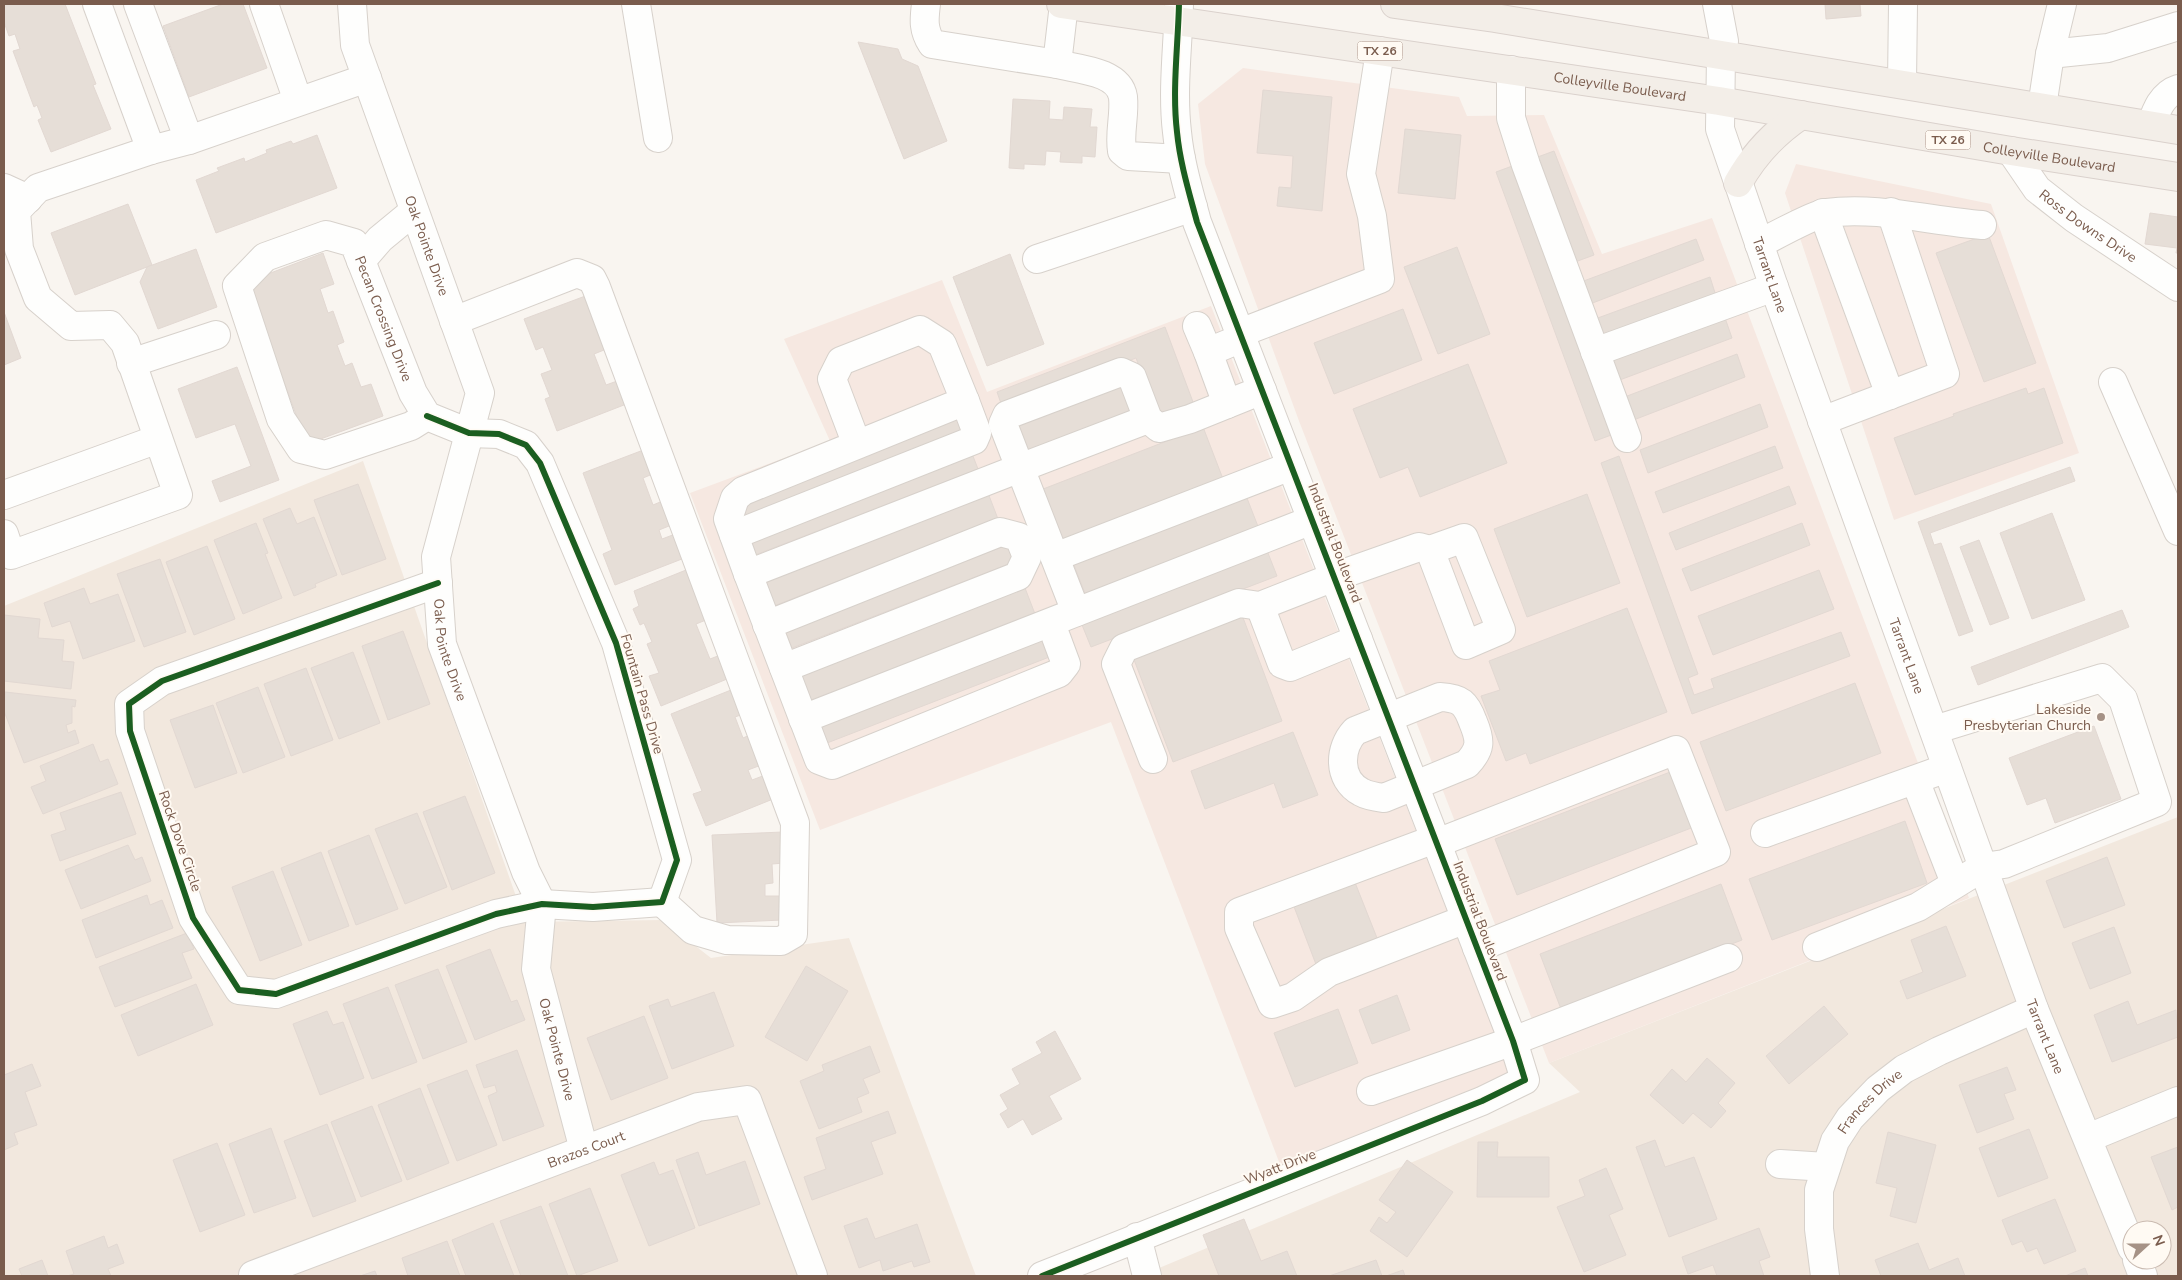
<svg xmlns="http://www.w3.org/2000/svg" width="2182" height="1280" font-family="'Nunito Sans',sans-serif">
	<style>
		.residential { fill: #f2e8de; fill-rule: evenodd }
		.commercial { fill: #f6e8e1 }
		.building { fill: #e6ded7; stroke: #e2d8d2 }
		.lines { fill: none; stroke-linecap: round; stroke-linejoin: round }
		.minor-casing { stroke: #d7d1cb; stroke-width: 30 }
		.major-casing { stroke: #dad1cc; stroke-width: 30 }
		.minor { stroke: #fefefd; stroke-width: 28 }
		.major { stroke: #f3eee8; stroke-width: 28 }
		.cycleway-casing { stroke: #fffaf3; stroke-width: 9 }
		.cycleway { stroke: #1b5e20; stroke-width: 6 }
		.poi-dot { fill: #a69286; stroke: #fffaf3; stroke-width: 2 }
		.labels { text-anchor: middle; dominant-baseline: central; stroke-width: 4; stroke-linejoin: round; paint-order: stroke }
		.shield { fill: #fffaf3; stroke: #a28b7f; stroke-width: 1 }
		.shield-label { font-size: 12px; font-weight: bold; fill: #7a5c4d }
		.street-label { font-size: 14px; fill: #7a5c4d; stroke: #fffaf3 }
		.poi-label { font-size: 14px; fill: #7a5c4d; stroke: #fffaf3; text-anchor: end }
	</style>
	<rect width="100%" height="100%" fill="#f9f5f0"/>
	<g class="residential">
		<path d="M363 461 525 922 662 920 711 958 849 938 976 1276H4V606Z"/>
		<path d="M2178 817V1276H1140L1580 1092 1549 1063ZM2132 1230H2162V1260H2132Z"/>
	</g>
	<g class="commercial">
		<path d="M1243 68 1459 97 1467 116 1544 115 1602 254 1712 218 1969 898 1549 1063 1299 421 1205 164 1198 104Z"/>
		<path d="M1796 164 1991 204 2079 453 1894 520 1785 193Z"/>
		<path d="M942 280 987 392 1211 306 1512 1077 1281 1167 1111 722 820 830 690 493 830 441 784 339Z"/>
	</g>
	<g class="building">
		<path d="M4 4H65L96 84 93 85 111 129 51 152 38 120 42 118 37 105 34 107 13 51 20 49 15 34 9 36 4 22Z"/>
		<path d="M223 4H243L267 68 189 97 163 26Z"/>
		<path d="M1825 4H1860L1861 16 1826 19Z"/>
		<path d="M858 42 898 49 902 59 918 66 947 141 904 159Z"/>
		<path d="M1263 90 1332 97 1322 211 1277 206 1279 187 1291 188 1293 156 1257 153Z"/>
		<path d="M1013 99 1050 101 1049 119 1063 120 1064 107 1092 109 1090 127H1097L1095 157 1082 156V163L1060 162 1061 152 1046 151 1045 165 1024 164V169L1009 168Z"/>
		<path d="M1405 129 1461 135 1455 199 1398 193Z"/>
		<path d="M317 135 337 188 216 233 196 180 219 171 217 168 244 158 245 162 267 153 266 150 291 141 293 144Z"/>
		<path d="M1554 151 1594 255 1575 262 1535 158Z"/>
		<path d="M1515 165 1614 434 1595 441 1496 172Z"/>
		<path d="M128 204 152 265 75 295 51 233Z"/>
		<path d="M2150 213 2178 217V253H2176L2177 248 2145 244Z"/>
		<path d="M1988 234 2036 363 1984 382 1936 253Z"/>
		<path d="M1696 239 1704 260 1590 304 1581 282Z"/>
		<path d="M1457 247 1490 334 1438 354 1404 267Z"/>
		<path d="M196 249 217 307 158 329 140 282 147 267Z"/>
		<path d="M323 253 334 284 320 289 328 313 333 311 344 342 337 345 345 366 352 363 361 387 371 384 383 416 307 444 247 282Z"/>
		<path d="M1010 254 1044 344 987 366 953 277Z"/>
		<path d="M1710 277 1716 296 1602 337 1595 319Z"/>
		<path d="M588 295 609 348 594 354 606 385 620 380 629 403 557 431 545 399 550 397 541 374 552 370 543 347 536 350 524 319Z"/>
		<path d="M1403 309 1422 360 1334 394 1314 343Z"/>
		<path d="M4 312 21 358 4 365Z"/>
		<path d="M1724 315 1732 338 1617 381 1609 359Z"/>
		<path d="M1165 327 1193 402 1158 416 1136 358 1003 409 997 392Z"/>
		<path d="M1737 354 1745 377 1631 421 1622 398Z"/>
		<path d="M1468 364 1507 463 1420 497 1408 467 1380 478 1353 409Z"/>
		<path d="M237 367 279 480 220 502 212 481 251 466 235 424 196 438 178 389Z"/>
		<path d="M1121 380 1133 412 1022 454 1010 423Z"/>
		<path d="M2026 388 2028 394 2044 388 2063 443 1915 495 1894 438 1954 416 1953 414Z"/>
		<path d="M1760 404 1768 427 1648 473 1640 450Z"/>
		<path d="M957 416 964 434 747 518 741 500Z"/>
		<path d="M1203 427 1223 479 1058 543 1038 491Z"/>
		<path d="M1775 446 1783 468 1663 513 1655 492Z"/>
		<path d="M646 449 655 473 643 478 653 505 665 500 674 524 659 530 662 539 678 533 687 557 615 585 603 554 612 550 583 473Z"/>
		<path d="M971 451 978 469 755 555 748 538Z"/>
		<path d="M1619 456 1698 674 1688 678 1694 695 1714 688 1711 679 1841 632 1850 656 1692 714 1601 463Z"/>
		<path d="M2070 467 2075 481 1930 533 1934 545 1941 543 1973 631 1959 636 1918 522Z"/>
		<path d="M358 484 386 559 342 575 314 500Z"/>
		<path d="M1789 486 1796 504 1676 550 1669 533Z"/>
		<path d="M988 493 998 519 774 606 764 581Z"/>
		<path d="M1245 493 1259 529 1086 596 1072 560Z"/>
		<path d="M1587 494 1620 583 1527 617 1494 529Z"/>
		<path d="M290 508 297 524 314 517 337 575 315 584 316 587 294 596 263 519Z"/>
		<path d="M2052 513 2085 600 2032 619 2000 533Z"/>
		<path d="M256 523 268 553 265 554 282 598 243 614 214 540Z"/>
		<path d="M1802 523 1810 545 1691 591 1682 569Z"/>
		<path d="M1979 540 2009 618 1990 625 1960 547Z"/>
		<path d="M1007 545 1014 562 792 648 785 631Z"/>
		<path d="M207 546 235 619 194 635 166 562Z"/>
		<path d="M1266 548 1277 576 1091 647 1080 620Z"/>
		<path d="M160 559 186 632 144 647 117 574Z"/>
		<path d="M691 568 711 618 696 624 710 659 723 654 732 677 661 706 649 676 659 673 647 644 652 642 644 623 640 625 633 609 639 606 634 591Z"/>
		<path d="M1819 570 1834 609 1713 655 1698 616Z"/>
		<path d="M84 588 90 604 118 594 135 641 83 659 70 621 52 627 44 603Z"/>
		<path d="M1025 588 1035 614 811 700 801 675Z"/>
		<path d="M1627 608 1667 712 1530 764 1526 753 1506 761 1481 696 1500 690 1489 661Z"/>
		<path d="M2122 610 2129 627 1978 685 1971 667Z"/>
		<path d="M4 615 40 619 38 638 64 640 62 661 74 662 71 689 4 681Z"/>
		<path d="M1242 615 1282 721 1173 762 1133 657Z"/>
		<path d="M403 631 430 704 388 720 362 646Z"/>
		<path d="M1045 638 1052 656 827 743 820 725Z"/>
		<path d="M353 652 380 723 339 739 311 668Z"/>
		<path d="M306 668 333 740 291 756 264 684Z"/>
		<path d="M1855 683 1881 753 1726 811 1700 742Z"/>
		<path d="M258 687 285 757 243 773 216 703Z"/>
		<path d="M736 688 746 713 735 717 743 738 752 734 764 764 748 770 752 780 768 774 778 797 706 826 693 794 702 791 671 714Z"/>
		<path d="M5 692 76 700 75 707 72 706V723L66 725 68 733 75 730 79 743 24 763 4 711Z"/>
		<path d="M213 705 237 773 195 788 170 720Z"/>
		<path d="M2094 726 2121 799 2055 823 2046 798 2027 805 2009 758Z"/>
		<path d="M1293 732 1318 795 1283 808 1274 783 1205 809 1191 771Z"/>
		<path d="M93 744 100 762 108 759 118 784 43 814 31 787 46 781 40 766Z"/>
		<path d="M1678 769 1699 825 1517 895 1495 839Z"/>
		<path d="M121 792 136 834 60 861 51 835 66 830 60 813Z"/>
		<path d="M465 796 495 873 452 890 423 812Z"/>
		<path d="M417 813 447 887 405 904 375 829Z"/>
		<path d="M1905 821 1927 883 1772 940 1749 879Z"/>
		<path d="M783 832 784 863 772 864 773 883 765 884V896H781L782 920 717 923 712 835Z"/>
		<path d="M369 835 398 909 356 925 328 851Z"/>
		<path d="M128 845 135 860 142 857 151 881 81 909 65 870Z"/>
		<path d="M321 852 349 926 309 941 281 868Z"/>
		<path d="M2107 857 2125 905 2064 928 2046 881Z"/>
		<path d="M273 871 302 945 260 961 232 887Z"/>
		<path d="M1354 880 1379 943 1317 967 1293 904Z"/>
		<path d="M1721 884 1742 940 1561 1009 1540 954Z"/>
		<path d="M147 895 150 905 162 900 173 928 96 958 82 920Z"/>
		<path d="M1946 926 1966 976 1907 999 1900 981 1923 972 1911 940Z"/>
		<path d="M2114 927 2131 973 2090 989 2072 943Z"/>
		<path d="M187 933 194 949 182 953 192 978 115 1007 99 967Z"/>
		<path d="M490 949 511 1002 517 1000 525 1020 475 1040 446 966Z"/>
		<path d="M806 966 848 991 807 1061 765 1037Z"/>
		<path d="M438 969 467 1042 423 1059 395 985Z"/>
		<path d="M196 984 213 1025 138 1056 121 1015Z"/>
		<path d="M388 987 417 1062 372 1079 343 1004Z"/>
		<path d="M714 992 734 1046 672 1069 649 1006 668 999 671 1007Z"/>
		<path d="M1397 995 1410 1030 1372 1044 1359 1010Z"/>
		<path d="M2128 1001 2137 1025 2176 1010 2178 1037 2112 1062 2094 1015Z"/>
		<path d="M1824 1006 1848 1034 1789 1084 1766 1056Z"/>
		<path d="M1338 1009 1358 1063 1295 1087 1274 1033Z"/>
		<path d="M327 1011 333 1025 343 1022 364 1078 320 1095 293 1024Z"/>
		<path d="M644 1016 668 1078 611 1100 587 1038Z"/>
		<path d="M1055 1031 1081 1079 1049 1096 1062 1119 1032 1135 1023 1119 1008 1128 1000 1114 1008 1109 1000 1095 1020 1084 1012 1069 1042 1053 1036 1042Z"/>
		<path d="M870 1046 880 1072 863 1079 869 1093 857 1098 862 1112 819 1129 800 1081 824 1071 822 1065Z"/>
		<path d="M517 1050 544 1126 503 1141 488 1096 497 1092 495 1085 484 1088 476 1065Z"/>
		<path d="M1707 1058 1735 1083 1718 1103 1726 1111 1711 1128 1693 1113 1683 1124 1650 1095 1672 1069 1686 1082Z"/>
		<path d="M32 1064 41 1086 25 1092 37 1125 14 1133 18 1144 4 1150V1075Z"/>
		<path d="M2007 1067 2016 1090 2004 1094 2014 1119 1977 1133 1959 1085Z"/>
		<path d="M467 1070 497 1145 457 1161 427 1085Z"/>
		<path d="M420 1088 449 1163 407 1180 378 1105Z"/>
		<path d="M372 1106 402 1181 361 1197 331 1122Z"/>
		<path d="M888 1111 896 1133 871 1142 883 1174 812 1200 804 1177 826 1169 816 1138Z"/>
		<path d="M327 1124 356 1201 313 1217 284 1141Z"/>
		<path d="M271 1128 296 1198 254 1213 229 1144Z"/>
		<path d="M2029 1129 2048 1178 1998 1197 1979 1148Z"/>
		<path d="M1888 1132 1936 1145 1916 1223 1890 1216 1897 1188 1876 1183Z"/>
		<path d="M1655 1140 1665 1167 1694 1157 1717 1219 1669 1237 1636 1147Z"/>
		<path d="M1478 1142H1498L1497 1157H1549V1197H1477Z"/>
		<path d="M217 1143 245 1215 200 1232 173 1160Z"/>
		<path d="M2178 1147V1207L2172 1210 2151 1157Z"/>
		<path d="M698 1152 706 1175 745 1161 760 1204 699 1226 676 1160Z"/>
		<path d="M1407 1160 1453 1192 1407 1257 1370 1231 1379 1217 1387 1223 1396 1212 1379 1200Z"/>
		<path d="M654 1162 659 1175 673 1170 695 1228 649 1246 621 1175Z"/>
		<path d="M1606 1168 1623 1209 1609 1215 1626 1255 1584 1272 1557 1207 1585 1196 1579 1180Z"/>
		<path d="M590 1188 618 1261 577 1276 549 1204Z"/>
		<path d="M2055 1199 2076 1251 2044 1264 2037 1248 2027 1252 2022 1241 2012 1245 2002 1220Z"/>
		<path d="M541 1206 568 1276H521L500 1221Z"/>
		<path d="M867 1218 875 1239 917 1224 930 1262 914 1267 912 1261 883 1271 880 1260 859 1268 844 1226Z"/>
		<path d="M1244 1219 1261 1261 1287 1251 1297 1276H1219L1203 1235Z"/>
		<path d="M493 1223 514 1276H466L452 1240Z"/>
		<path d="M1759 1228 1770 1257 1759 1261 1764 1276H1717L1713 1265 1688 1274 1682 1257Z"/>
		<path d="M104 1236 108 1248 117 1244 124 1263 108 1269 111 1276H67L74 1274 66 1251Z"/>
		<path d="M447 1241 460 1276H408L402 1258Z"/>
		<path d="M1918 1243 1929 1270 1958 1258 1965 1276H1881L1875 1260Z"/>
		<path d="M42 1260 48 1276H22L19 1269Z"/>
		<path d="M1376 1260 1382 1276H1329Z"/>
		<path d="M2085 1268 2088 1276H2065Z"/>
		<path d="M1403 1270 1405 1276H1386Z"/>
		<path d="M375 1271 377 1276H360Z"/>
	</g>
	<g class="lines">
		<defs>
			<g id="minor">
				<path d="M97 4 151 150"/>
				<path d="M138 4 189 140"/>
				<path d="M264 4 298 101"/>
				<path id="s1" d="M352 4 355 45 480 393 436 557 442 644 526 872 542 904 536 969 584 1150"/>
				<path d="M636 4 658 138"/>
				<path d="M926 4C924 20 923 30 932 44L1057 64 1064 4"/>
				<path id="s2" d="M1717 4 1724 41 1721 54 1720 129 1774 287 2034 1009 2132 1248"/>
				<path d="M2050 54 2108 48 2178 26"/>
				<path d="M1057 64C1077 69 1119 71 1123 97 1125 115 1119 133 1122 151L1128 156 1181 159"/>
				<path d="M1511 70V118L1526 165 1627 438"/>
				<path d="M1902 83 1903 4"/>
				<path d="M2042 107 2050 54 2062 4"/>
				<path d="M2151 125C2156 111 2162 94 2178 89"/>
				<path id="s3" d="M2011 151 2037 189 2074 218 2178 287"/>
				<path d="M4 188 28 199"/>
				<path d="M1823 213 1890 395"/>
				<path d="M1759 244C1773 237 1812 215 1825 213 1878 206 1930 221 1982 225"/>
				<path d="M1037 259 1193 207"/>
				<path d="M361 261 380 239 414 211"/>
				<path d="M454 321 577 273 592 279 596 287 795 823 793 934 781 941 727 940 693 930 662 902"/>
				<path d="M1197 326 1208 352"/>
				<path d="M1240 333 1380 279 1372 216 1361 174 1380 51"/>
				<path d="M1595 352 1774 287"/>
				<path d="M131 363 216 335"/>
				<path d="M2113 382 2178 531"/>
				<path d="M1227 404 1208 352 1242 338"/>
				<path id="s4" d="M427 416 411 426 325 455 301 449 281 419 237 286 265 257 326 235 354 243 413 393 427 416 469 433 499 434 526 445 540 463 616 643 677 860 662 902"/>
				<path d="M1822 421 1945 374 1891 212"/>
				<path d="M857 445 832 379 841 361 920 330 942 344 965 401 743 491 735 498 728 519 748 574 1020 468 1003 424 1007 415 1121 372 1132 377 1148 419 1159 428 1190 419 1262 390"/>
				<path d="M4 495 158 439"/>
				<path d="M4 534 11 555 178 495 125 343 110 325 71 326 38 298 19 249 16 211 38 188 151 150 189 140 367 78"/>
				<path d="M734 535 974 440 977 433 965 401"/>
				<path d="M1055 557 1291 466"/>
				<path d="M748 574 819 760 832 765 1059 673 1066 664 1056 637"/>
				<path d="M438 583 162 681 129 704 130 731 193 918 239 990 276 994 496 914 542 904 593 907 662 902"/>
				<path d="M1260 606 1282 664 1290 667 1358 639"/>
				<path d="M1076 612 1020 468 1148 419"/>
				<path d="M767 625 1000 532 1019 537 1027 557 1018 576 784 668"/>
				<path d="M1440 697C1461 698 1466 703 1473 722 1481 741 1481 749 1467 764L1384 798C1376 797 1368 796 1361 792 1337 779 1339 748 1355 731Z"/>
				<path d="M803 719 1312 520"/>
				<path d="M1153 759 1116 664 1124 648 1239 603 1260 606 1334 577 1419 547 1430 550 1464 538 1501 630 1466 645 1430 550"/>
				<path d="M1915 780 1955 883"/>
				<path d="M1765 833 1947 768"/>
				<path d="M1435 839 1239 912V928L1272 1004 1293 997 1329 972 1466 919"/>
				<path d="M1437 843 1676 750 1716 852 1477 948"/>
				<path d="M1817 947 1918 907 1983 867 2004 864 2157 802 2123 699 2102 678 1934 730"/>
				<path d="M1371 1091 1513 1041 1728 958"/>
				<path d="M2088 1138 2178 1101"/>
				<path d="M1780 1164 1826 1167"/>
				<path d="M1137 1237 1147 1276"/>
				<path d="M2137 1260 2143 1276"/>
				<path id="s5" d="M253 1275 698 1107 747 1100 813 1276"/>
				<path d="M1042 1276 1482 1101 1525 1080 1513 1041 1197 222C1189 192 1180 163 1177 132 1172 90 1178 46 1179 4"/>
				<path id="s6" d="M1825 1276 1819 1229V1190L1835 1141 1850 1118 1878 1089 1904 1069 1939 1051 2034 1009"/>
			</g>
			<g id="major">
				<path id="s7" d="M1061 4 1719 101 2011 151 2178 177"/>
				<path d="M1395 4 1495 18 2178 130"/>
				<path d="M1738 183C1754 154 1774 133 1801 115"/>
			</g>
		</defs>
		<use href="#minor" class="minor-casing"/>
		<use href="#major" class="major-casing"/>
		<use href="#minor" class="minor"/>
		<use href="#major" class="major"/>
		<defs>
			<g id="cycleway">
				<path d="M427 416 469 433 499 434 526 445 540 463 616 643 677 860 662 902 593 907 542 904 496 914 276 994 239 990 193 918 130 731 129 704 162 681 438 583"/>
				<path d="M1042 1276 1482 1101 1525 1080 1513 1041 1197 222C1189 192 1180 163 1177 132 1172 90 1178 46 1179 4"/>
			</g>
		</defs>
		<use href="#cycleway" class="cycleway-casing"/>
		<use href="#cycleway" class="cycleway"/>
	</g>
	<circle class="poi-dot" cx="2101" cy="717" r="5"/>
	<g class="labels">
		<g class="shield">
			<rect x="1357.5" y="41.5" width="45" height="19" rx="4"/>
			<rect x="1925.5" y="130.5" width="45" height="19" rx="4"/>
		</g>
		<g class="shield-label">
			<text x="1380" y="51">TX 26</text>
			<text x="1948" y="140">TX 26</text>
		</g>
		<g class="street-label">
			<text stroke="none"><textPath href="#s7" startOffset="565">Colleyville Boulevard</textPath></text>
			<text stroke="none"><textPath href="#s7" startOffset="1000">Colleyville Boulevard</textPath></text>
			<text stroke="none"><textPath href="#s3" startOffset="109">Ross Downs Drive</textPath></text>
			<text stroke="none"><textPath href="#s1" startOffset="254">Oak Pointe Drive</textPath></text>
			<text stroke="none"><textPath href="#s2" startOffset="280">Tarrant Lane</textPath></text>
			<text stroke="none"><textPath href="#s4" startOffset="526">Pecan Crossing Drive</textPath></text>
			<text transform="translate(1335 543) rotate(69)">Industrial Boulevard</text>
			<text stroke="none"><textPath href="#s1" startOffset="675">Oak Pointe Drive</textPath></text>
			<text stroke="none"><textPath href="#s2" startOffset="685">Tarrant Lane</textPath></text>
			<text transform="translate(642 694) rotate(74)">Fountain Pass Drive</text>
			<text transform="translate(180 841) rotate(71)">Rock Dove Circle</text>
			<text transform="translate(1480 921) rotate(69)">Industrial Boulevard</text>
			<text stroke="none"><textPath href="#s2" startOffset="1090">Tarrant Lane</textPath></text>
			<text stroke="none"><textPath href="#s1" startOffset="1095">Oak Pointe Drive</textPath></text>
			<text stroke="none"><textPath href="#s6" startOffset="191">Frances Drive</textPath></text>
			<text stroke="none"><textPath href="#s5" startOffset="356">Brazos Court</textPath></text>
			<text transform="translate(1280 1167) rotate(-21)">Wyatt Drive</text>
		</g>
		<g class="poi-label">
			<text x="2091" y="709">Lakeside<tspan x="2091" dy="16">Presbyterian Church</tspan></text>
		</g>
	</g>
	<rect width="2182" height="1280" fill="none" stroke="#7a5c4d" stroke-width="10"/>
	<g transform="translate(2147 1245) rotate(69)"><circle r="24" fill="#fffaf3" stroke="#cabbb1"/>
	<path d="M0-4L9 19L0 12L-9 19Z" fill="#a69286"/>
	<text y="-8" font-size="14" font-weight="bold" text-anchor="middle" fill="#7a5c4d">N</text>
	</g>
</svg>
